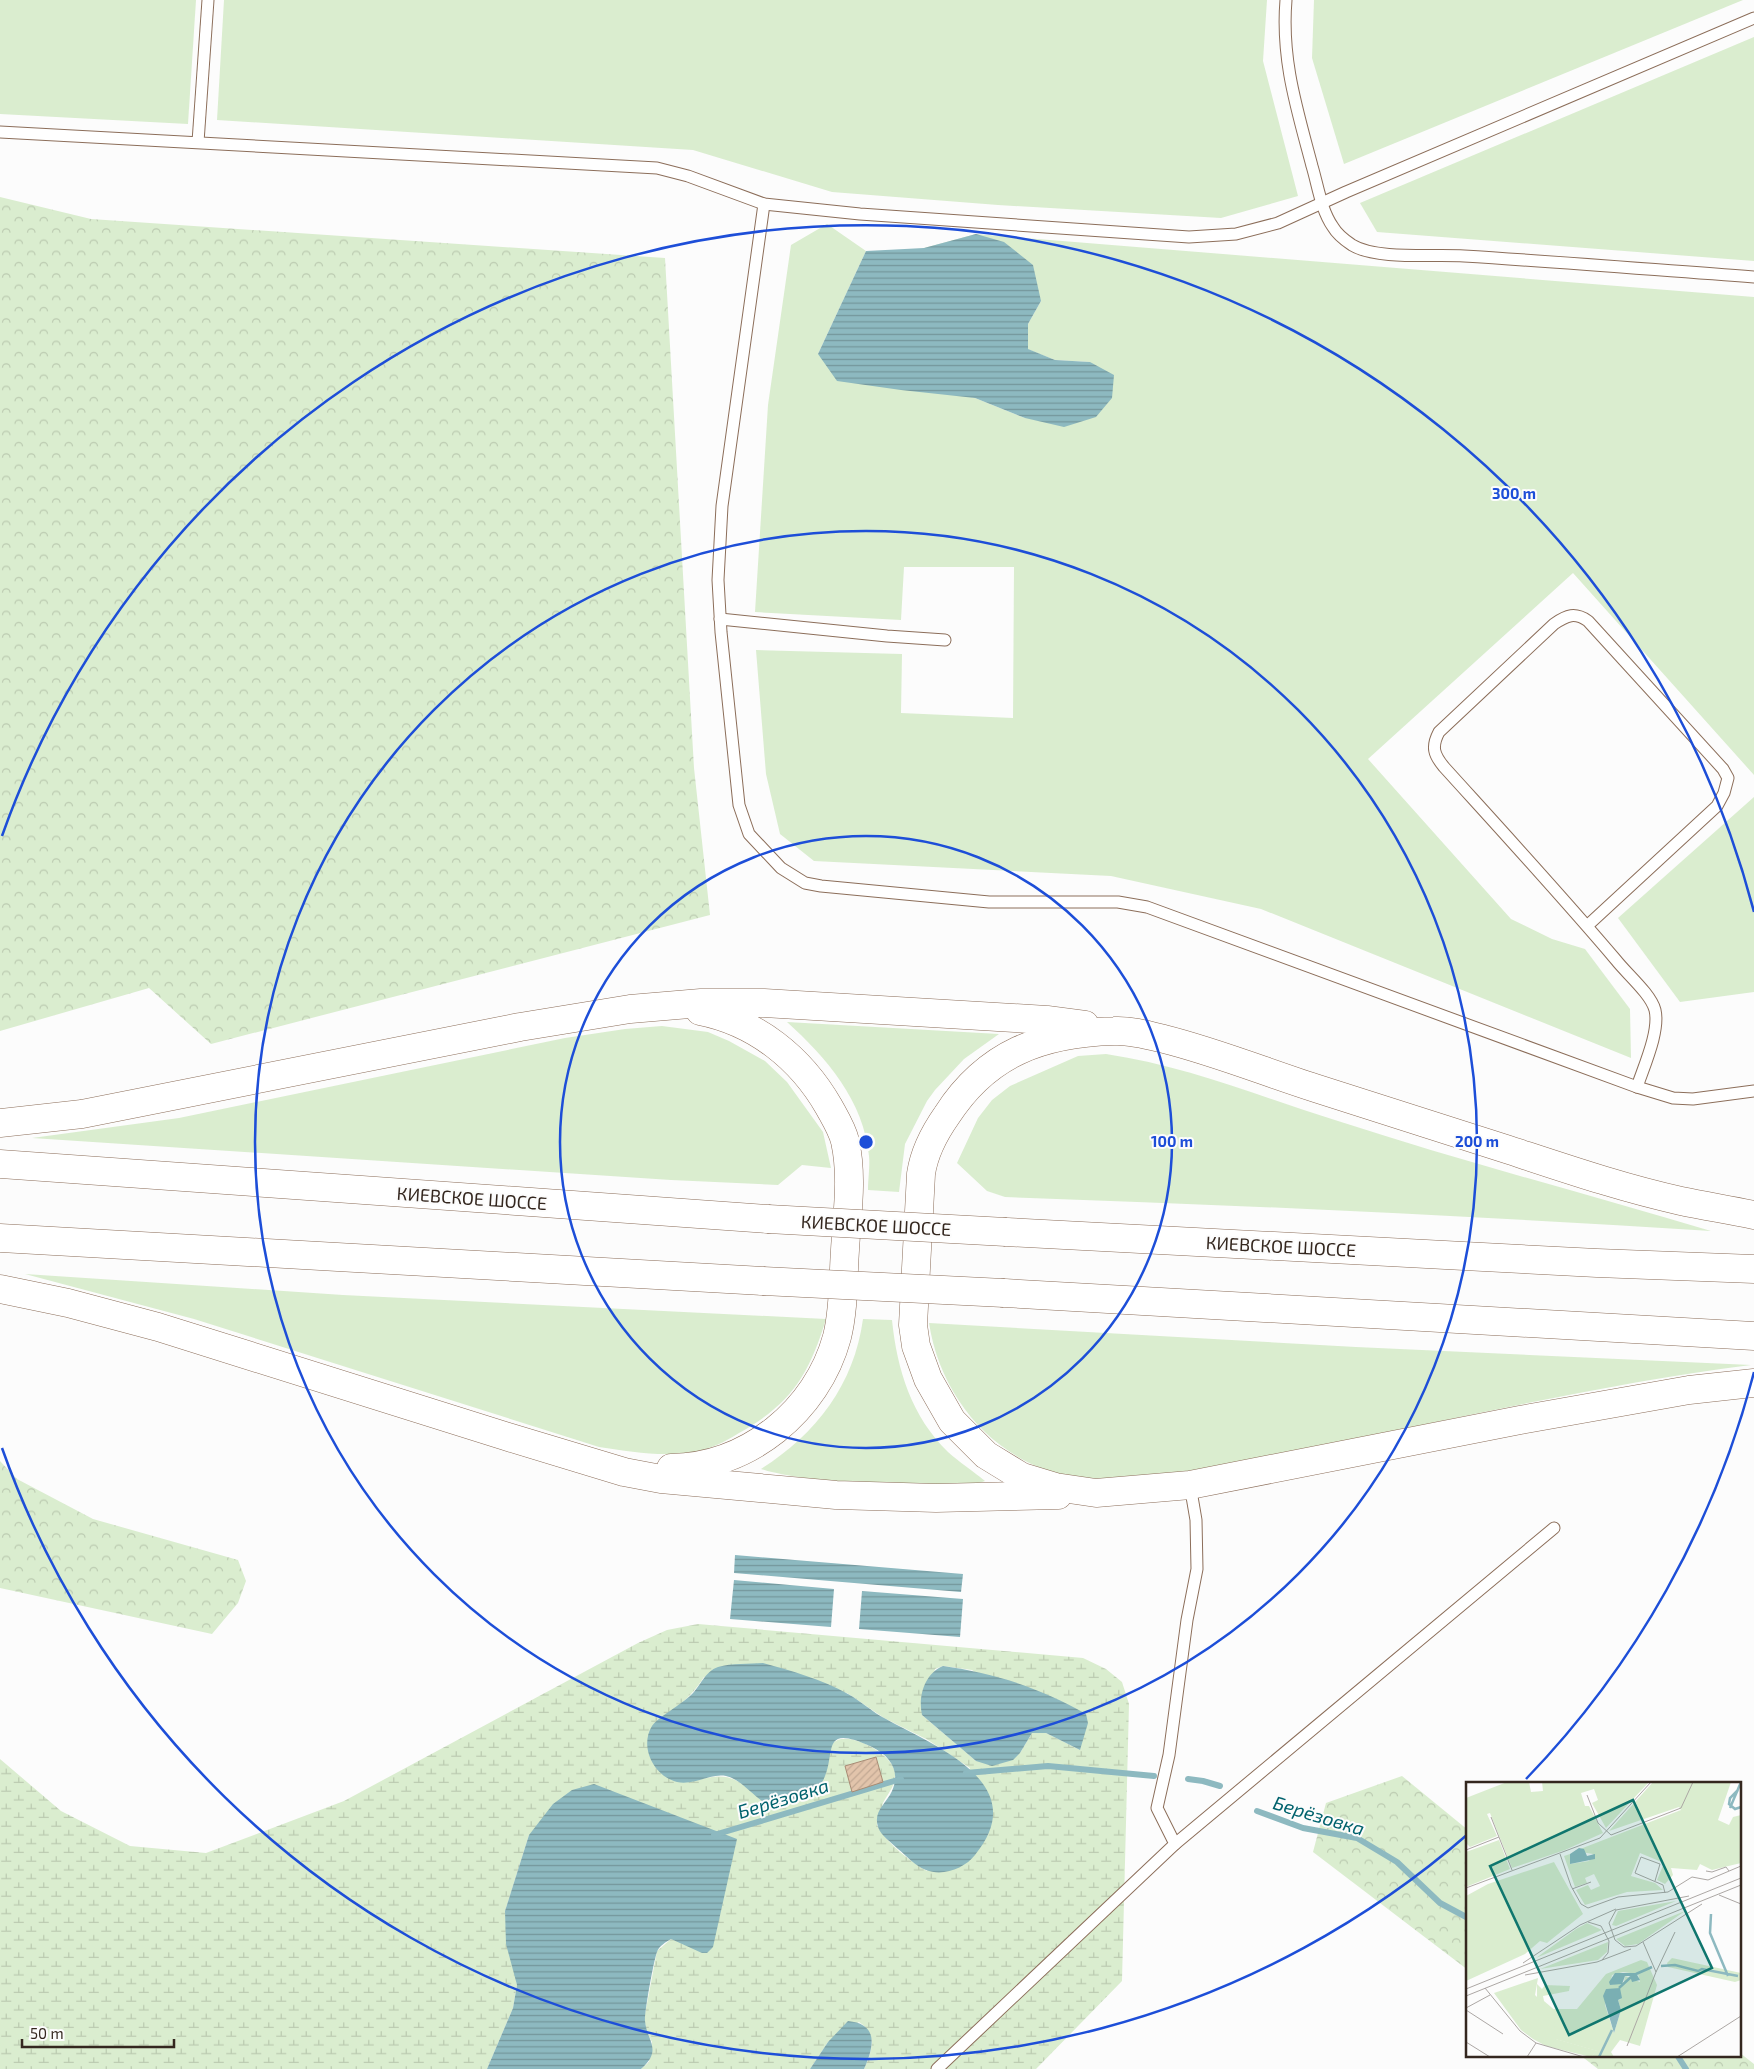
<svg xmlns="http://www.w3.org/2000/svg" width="1754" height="2069" font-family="'Exo 2',sans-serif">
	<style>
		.grass { fill: #daedcf }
		.forest { fill: url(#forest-crowns) }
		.wetland { fill: url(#wetland-marsh); fill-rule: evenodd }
		.water { fill: url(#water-rules) }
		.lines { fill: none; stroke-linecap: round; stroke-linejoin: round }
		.stream { stroke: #8db9c0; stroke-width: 6 }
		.building { fill: url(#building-hatch); stroke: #a78b73 }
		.lane-casing { stroke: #8c6e5a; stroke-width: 13 }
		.secondary-casing { stroke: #8c6e5a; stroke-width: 29 }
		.highway-casing { stroke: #8c6e5a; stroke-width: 29 }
		.lane { stroke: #fff; stroke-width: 11 }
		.secondary { stroke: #fff; stroke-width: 28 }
		.highway { stroke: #fff; stroke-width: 28 }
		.highway-bridge-casing { stroke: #8c6e5a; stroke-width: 29; stroke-linecap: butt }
		.highway-bridge { stroke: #fff; stroke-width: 28 }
		.ring { fill: none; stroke: #1d4ed8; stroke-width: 2.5 }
		.labels { text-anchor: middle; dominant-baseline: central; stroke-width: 4; stroke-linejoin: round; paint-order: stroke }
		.street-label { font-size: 18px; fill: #34271f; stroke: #fcfcfc }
		.water-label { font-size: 19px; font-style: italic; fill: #00626d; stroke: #fcfcfc }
		.inset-river { fill: none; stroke: #8db9c0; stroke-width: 2.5 }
		.inset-road { fill: none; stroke: #aca7a4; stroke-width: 1 }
		.view { fill: #0f766e; fill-opacity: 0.15; stroke: #0f766e; stroke-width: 2.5 }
		.inset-edge { fill: none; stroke: #34271f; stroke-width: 2.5 }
		.centre { fill: #1d4ed8; stroke: #fcfcfc; stroke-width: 2.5 }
		.ring-label { font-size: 15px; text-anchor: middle; font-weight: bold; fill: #1d4ed8; stroke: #fcfcfc; stroke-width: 4; stroke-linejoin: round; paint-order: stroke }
	</style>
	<defs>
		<pattern id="forest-crowns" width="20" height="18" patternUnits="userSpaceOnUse" patternTransform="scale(1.25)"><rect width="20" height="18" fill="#daedcf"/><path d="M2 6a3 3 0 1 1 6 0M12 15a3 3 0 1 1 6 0" fill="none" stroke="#bccbb1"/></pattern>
		<pattern id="wetland-marsh" width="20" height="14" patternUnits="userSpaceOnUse" patternTransform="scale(1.25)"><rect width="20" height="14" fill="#daedcf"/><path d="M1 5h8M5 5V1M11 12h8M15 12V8" fill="none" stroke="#bccbb1"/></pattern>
		<pattern id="water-rules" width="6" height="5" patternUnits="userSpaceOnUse" patternTransform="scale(1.25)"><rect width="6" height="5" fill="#8db9c0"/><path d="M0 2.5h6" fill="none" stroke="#74969b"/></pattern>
		<pattern id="building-hatch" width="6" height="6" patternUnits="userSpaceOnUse" patternTransform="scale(1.25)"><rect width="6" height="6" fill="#e2c4ab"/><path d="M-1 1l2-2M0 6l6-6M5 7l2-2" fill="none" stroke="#c2a893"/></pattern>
	</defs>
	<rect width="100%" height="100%" fill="#fcfcfc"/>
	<g class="grass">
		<path d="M0 0H196L188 124 0 114Z"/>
		<path d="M224 0H1267L1263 61 1298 196 1221 218 998 205 832 192 693 150 217 120Z"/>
		<path d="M1314 0H1743L1344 164 1312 58Z"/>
		<path d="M1754 37V261L1377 232 1360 203Z"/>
		<path d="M827 224 866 251 818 354 975 398 1025 418 1090 362 1055 360 1027 349 1028 324 1041 301 924 248 976 234 1754 297V775L1573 573 1368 759 1511 919 1552 939 1585 949 1630 1009 1631 1058 1261 909 1111 876 814 861 780 834 766 774 756 650 902 654 901 713 1013 718 1014 567H904L901 620 755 612 768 405 791 245Z"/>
		<path d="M1754 797V992L1680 1002 1618 918Z"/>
		<path d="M787 1022 999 1034 964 1059 935 1090 927 1101 905 1144 899 1192 868 1190C868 1179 870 1167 869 1156 864 1101 826 1057 787 1022Z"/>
		<path d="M662 1026 708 1032 729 1041 765 1061 787 1082 823 1132 831 1168 802 1165 778 1185 671 1180 32 1138 179 1118 565 1038 625 1029Z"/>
		<path d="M1106 1054C1187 1066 1261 1097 1338 1121 1461 1161 1587 1194 1711 1231 1475 1216 1240 1205 1005 1197L987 1191 957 1163 978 1118 992 1100 1010 1086 1078 1056Z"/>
		<path d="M25 1274 343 1295 826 1319C809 1375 791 1404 739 1433 725 1442 710 1449 694 1452 662 1457 631 1452 599 1447L194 1319Z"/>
		<path d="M863 1319 892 1320C897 1370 912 1417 948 1452 959 1462 973 1471 985 1481 951 1494 797 1482 761 1469 816 1434 854 1385 863 1319Z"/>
		<path d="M929 1323 1356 1347 1751 1365C1602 1384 1456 1419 1309 1448 1238 1462 1134 1490 1064 1475 991 1458 940 1395 929 1323Z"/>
	</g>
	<g class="forest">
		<path d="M0 197 91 219 665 258 694 768 710 915 211 1044 149 988 0 1031Z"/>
		<path d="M0 1461 17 1479 93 1519 238 1560 246 1581 238 1603 212 1634 0 1588Z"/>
		<path d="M1402 1776 1468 1830V1970L1313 1852 1326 1803Z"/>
		<path d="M1740 2053 1754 2064V2069H1598L1580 2055H1740Z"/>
	</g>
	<path class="wetland" d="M698 1624 1083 1658 1106 1669 1122 1682 1129 1704 1122 1981 1036 2069H864C872 2051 878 2035 859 2022L828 2042 810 2069H641L649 2062 652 2042 647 2032 644 2019 657 1951 671 1939 678 1941 529 1835 505 1911 517 1985 513 2008 487 2069H0V1759L61 1811 130 1846 206 1853 344 1801 638 1643 667 1630ZM943 1666 972 1670 1080 1750 1046 1733H1032L1020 1753 976 1761 922 1715 935 1669ZM704 1677 847 1693 884 1718 928 1740 970 1768 927 1871C910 1861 887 1844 877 1825 879 1818 881 1810 883 1803 888 1793 895 1787 895 1775 897 1755 846 1728 833 1743 825 1752 825 1771 821 1783L753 1793C732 1774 723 1774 696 1780L653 1725C673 1711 691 1698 704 1677ZM876 1757 883 1782 852 1791 845 1766Z"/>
	<g class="water">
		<path d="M976 234 1004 242 1033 265 1041 301 1028 324V349L1055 360 1090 362 1114 375 1112 398 1096 417 1064 427 1025 418 975 398 901 390 837 381 818 354 866 251 924 248Z"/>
		<path d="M735 1555 963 1574 961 1592 734 1573Z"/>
		<path d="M734 1580 834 1589 831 1627 730 1619Z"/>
		<path d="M862 1591 963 1599 960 1637 859 1629Z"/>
		<path d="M763 1663C791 1671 822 1679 848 1694 861 1701 872 1712 886 1719 934 1746 1034 1783 975 1855 965 1868 943 1877 926 1870 915 1866 907 1856 898 1849 891 1842 881 1836 878 1827 873 1811 886 1804 892 1791 901 1771 890 1756 872 1747 816 1721 839 1757 821 1784 814 1793 802 1799 791 1802 787 1804 781 1807 777 1807 760 1807 745 1780 726 1776 710 1773 693 1786 677 1782 654 1776 639 1747 652 1726 657 1718 682 1704 691 1695 700 1687 705 1671 718 1667 732 1663 749 1664 763 1663Z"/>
		<path d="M943 1666C994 1673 1041 1688 1086 1714L1088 1723 1080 1750 1046 1733H1032L1020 1753 1013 1760 992 1766 976 1761 922 1715C918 1697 924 1674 943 1666Z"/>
		<path d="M594 1784 737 1839 713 1947 707 1953H702L671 1939C666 1942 659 1946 657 1952 654 1959 644 2014 645 2021 647 2041 663 2050 641 2069H487L513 2008 517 1985 506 1944 505 1911 529 1835 553 1804 572 1790Z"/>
		<path d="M848 2021C879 2024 874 2047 864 2069H810L828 2042Z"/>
	</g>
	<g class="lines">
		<g class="stream">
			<path d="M966 1773 1048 1766 1154 1776"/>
			<path d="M1188 1779 1203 1781 1220 1786"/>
			<path d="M1257 1811 1303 1828 1357 1838 1397 1862 1440 1903 1468 1918"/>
			<path d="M714 1835 901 1779"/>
			<path d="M1677 2055 1686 2069"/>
		</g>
	</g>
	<path class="building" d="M876 1757 883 1782 852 1792 845 1766Z"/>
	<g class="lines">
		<defs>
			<g id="lane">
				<path d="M1286 0C1281 60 1297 109 1312 166 1318 186 1321 210 1333 227 1337 234 1346 241 1352 245 1376 260 1435 254 1464 256 1561 262 1657 270 1754 277"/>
				<path d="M0 132 657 168 688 176 764 204 860 214 1189 237 1236 234 1278 223 1346 192 1754 18"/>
				<path d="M198 142 208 0"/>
				<path d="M764 204 722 506 718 580 721 632 739 805 749 834 781 868 805 883 821 886 989 902H1118L1147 907 1637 1087 1673 1098 1693 1099 1754 1091"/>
				<path d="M720 619 887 636 945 640"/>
				<path d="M1587 926 1717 806 1724 793 1728 778 1723 769 1588 621C1575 612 1567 615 1554 624L1439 732C1431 747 1434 755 1444 767 1502 831 1560 894 1616 960 1626 973 1651 994 1655 1010 1660 1031 1644 1066 1637 1087"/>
				<path d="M1175 1844 1554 1528"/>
				<path d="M937 2069 1175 1844 1157 1808 1169 1755 1187 1620 1197 1569 1196 1520 1190 1485"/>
			</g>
			<g id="secondary">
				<path d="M0 1123 82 1114 520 1027 630 1009 701 1003H764L1047 1020 1085 1025"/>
				<path d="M1754 1215C1730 1210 1705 1206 1681 1201 1622 1188 1564 1168 1506 1149 1443 1129 1379 1109 1315 1088 1265 1072 1216 1052 1164 1039 1148 1035 1130 1030 1114 1031 1042 1033 987 1053 947 1115 935 1132 924 1153 921 1174L913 1325 916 1346 928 1379 952 1421 986 1455 1022 1477 1055 1487 1096 1493 1190 1485 1520 1420 1689 1390 1754 1383"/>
				<path d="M0 1289 68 1303 158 1327 505 1436 624 1472 661 1479 836 1495 936 1498 1058 1495"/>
				<path d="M671 1468C748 1467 817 1411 837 1337 844 1309 843 1279 845 1250 847 1215 853 1177 845 1141 842 1129 835 1118 829 1107 801 1058 756 1022 700 1011"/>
			</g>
			<g id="highway">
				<path d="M0 1164 768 1219"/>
				<path d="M1006 1232 1597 1263 1754 1269"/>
				<path d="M0 1238 763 1281"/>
				<path d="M1004 1293 1754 1336"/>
			</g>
		</defs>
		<use href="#lane" class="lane-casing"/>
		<use href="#secondary" class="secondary-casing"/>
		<use href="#highway" class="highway-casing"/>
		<use href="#lane" class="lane"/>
		<use href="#secondary" class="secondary"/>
		<use href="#highway" class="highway"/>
		<defs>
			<g id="highway-bridge">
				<path d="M768 1219 1006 1232"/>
				<path d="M763 1281 1004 1293"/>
			</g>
		</defs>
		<use href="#highway-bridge" class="highway-bridge-casing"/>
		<use href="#highway-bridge" class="highway-bridge"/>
	</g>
	<g class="ring">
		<circle cx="866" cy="1142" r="306"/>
		<circle cx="866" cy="1142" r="611"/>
		<path d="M1754 1372A917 917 0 0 1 1526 1779M1468 1834A917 917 0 0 1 2 1448M2 836A917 917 0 0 1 1754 912"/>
	</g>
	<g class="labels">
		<g class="street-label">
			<text transform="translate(472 1198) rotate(4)">КИЕВСКОЕ ШОССЕ</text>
			<text transform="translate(876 1225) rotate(3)">КИЕВСКОЕ ШОССЕ</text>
			<text transform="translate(1281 1246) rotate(3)">КИЕВСКОЕ ШОССЕ</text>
		</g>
		<g class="water-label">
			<text transform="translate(783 1798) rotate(-17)">Берёзовка</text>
			<text transform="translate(1319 1815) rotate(17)">Берёзовка</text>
		</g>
	</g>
	<g transform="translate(1466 1782)">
		<rect width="275" height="275" fill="#fcfcfc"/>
		<path d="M41 0H63L65 10 77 9 76 0H183L140 46 126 21 132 18 128 7 115 11 119 24H123L137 51 99 68 46 86 24 31 21 32 31 54 4 65 0 61V16ZM187 0H265L252 38 263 43 267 35 275 33V81L246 88 234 82 231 88 205 86 207 93 199 102 191 98 198 81 174 71 165 94 189 101 197 108 161 110 119 123 110 108 122 103 125 108 134 104 128 92 119 96 121 101 109 105 98 74 104 72V82L123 79 127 72 109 69 215 28 213 25 143 49ZM33 58 44 87 0 105V70ZM210 119 150 144 146 143 152 129ZM219 129 172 162 159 164 150 157ZM121 141 136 148 70 176 110 147ZM142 160 141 170 132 178 74 187Z" fill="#daedcf"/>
		<path d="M88 80 117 132 81 161 74 159 59 172 0 199V114L22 102ZM206 176 275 191V198L269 200 202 185 201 181ZM72 196 69 213 71 215V202L76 207 79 203 104 204 103 209 77 214 78 219 91 230 90 257 132 269 125 275 80 264 67 257 55 248 28 211Z" fill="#daedcf"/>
		<path d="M175 178 181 180 191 203 174 264 154 258 145 270 148 275H125L131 269 89 257 88 227H111L140 192ZM157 190 172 192 174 200 159 194 158 200 144 203 146 193ZM140 207 155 217 152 218 155 228 148 251 139 223Z" fill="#daedcf" fill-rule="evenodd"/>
		<path d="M113 66 118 67 121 74 129 72V77L104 82V72ZM149 191H170L174 198 166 200 164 194H159L156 202 144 203 143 200ZM154 206 156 216 152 218 155 228 148 251 137 214 140 207Z" fill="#8db9c0"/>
		<path class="inset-river" d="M272 8 264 16 263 22 269 27 275 25M264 26 275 0M245 132 244 151 262 194M195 184 209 183 232 189 236 187 272 194M170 192 186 185M153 206 165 195M133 275 146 248"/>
		<path class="inset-road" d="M121 13 132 41 145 53 215 26 227 0M25 35 46 88M0 68 33 55M94 72 105 104 115 122 122 126 152 115 202 110 226 95 242 98 275 84M240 89 246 90 260 85 263 89M189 99 194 82 175 75 169 91 197 103 199 111M0 106 134 56 185 0M106 107 125 100M253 113 275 122M223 114 150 128 143 141 149 158 158 165 170 164 236 122M122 140 135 144 143 159 142 171 136 178M57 181 114 143 150 127M190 190 209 150M59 193 131 180 165 167M19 206 54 249 70 261 118 275M0 207 275 96M0 214 275 103M0 226 24 213M0 228 37 252M0 260 24 275M161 264 190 190 177 160M61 275 70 261M211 275 275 234"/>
		<path class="view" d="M167 18 246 186 103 253 24 84Z"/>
		<rect width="275" height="275" class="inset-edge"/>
	</g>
	<circle cx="866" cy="1142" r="8" class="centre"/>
	<g class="ring-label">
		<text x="1514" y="499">300 m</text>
		<text x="1172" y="1147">100 m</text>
		<text x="1477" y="1147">200 m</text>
	</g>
	<path d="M22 2039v8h152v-8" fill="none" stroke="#34271f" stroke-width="2.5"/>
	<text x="30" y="2039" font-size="15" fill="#34271f" stroke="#fcfcfc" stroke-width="4" paint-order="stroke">50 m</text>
</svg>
